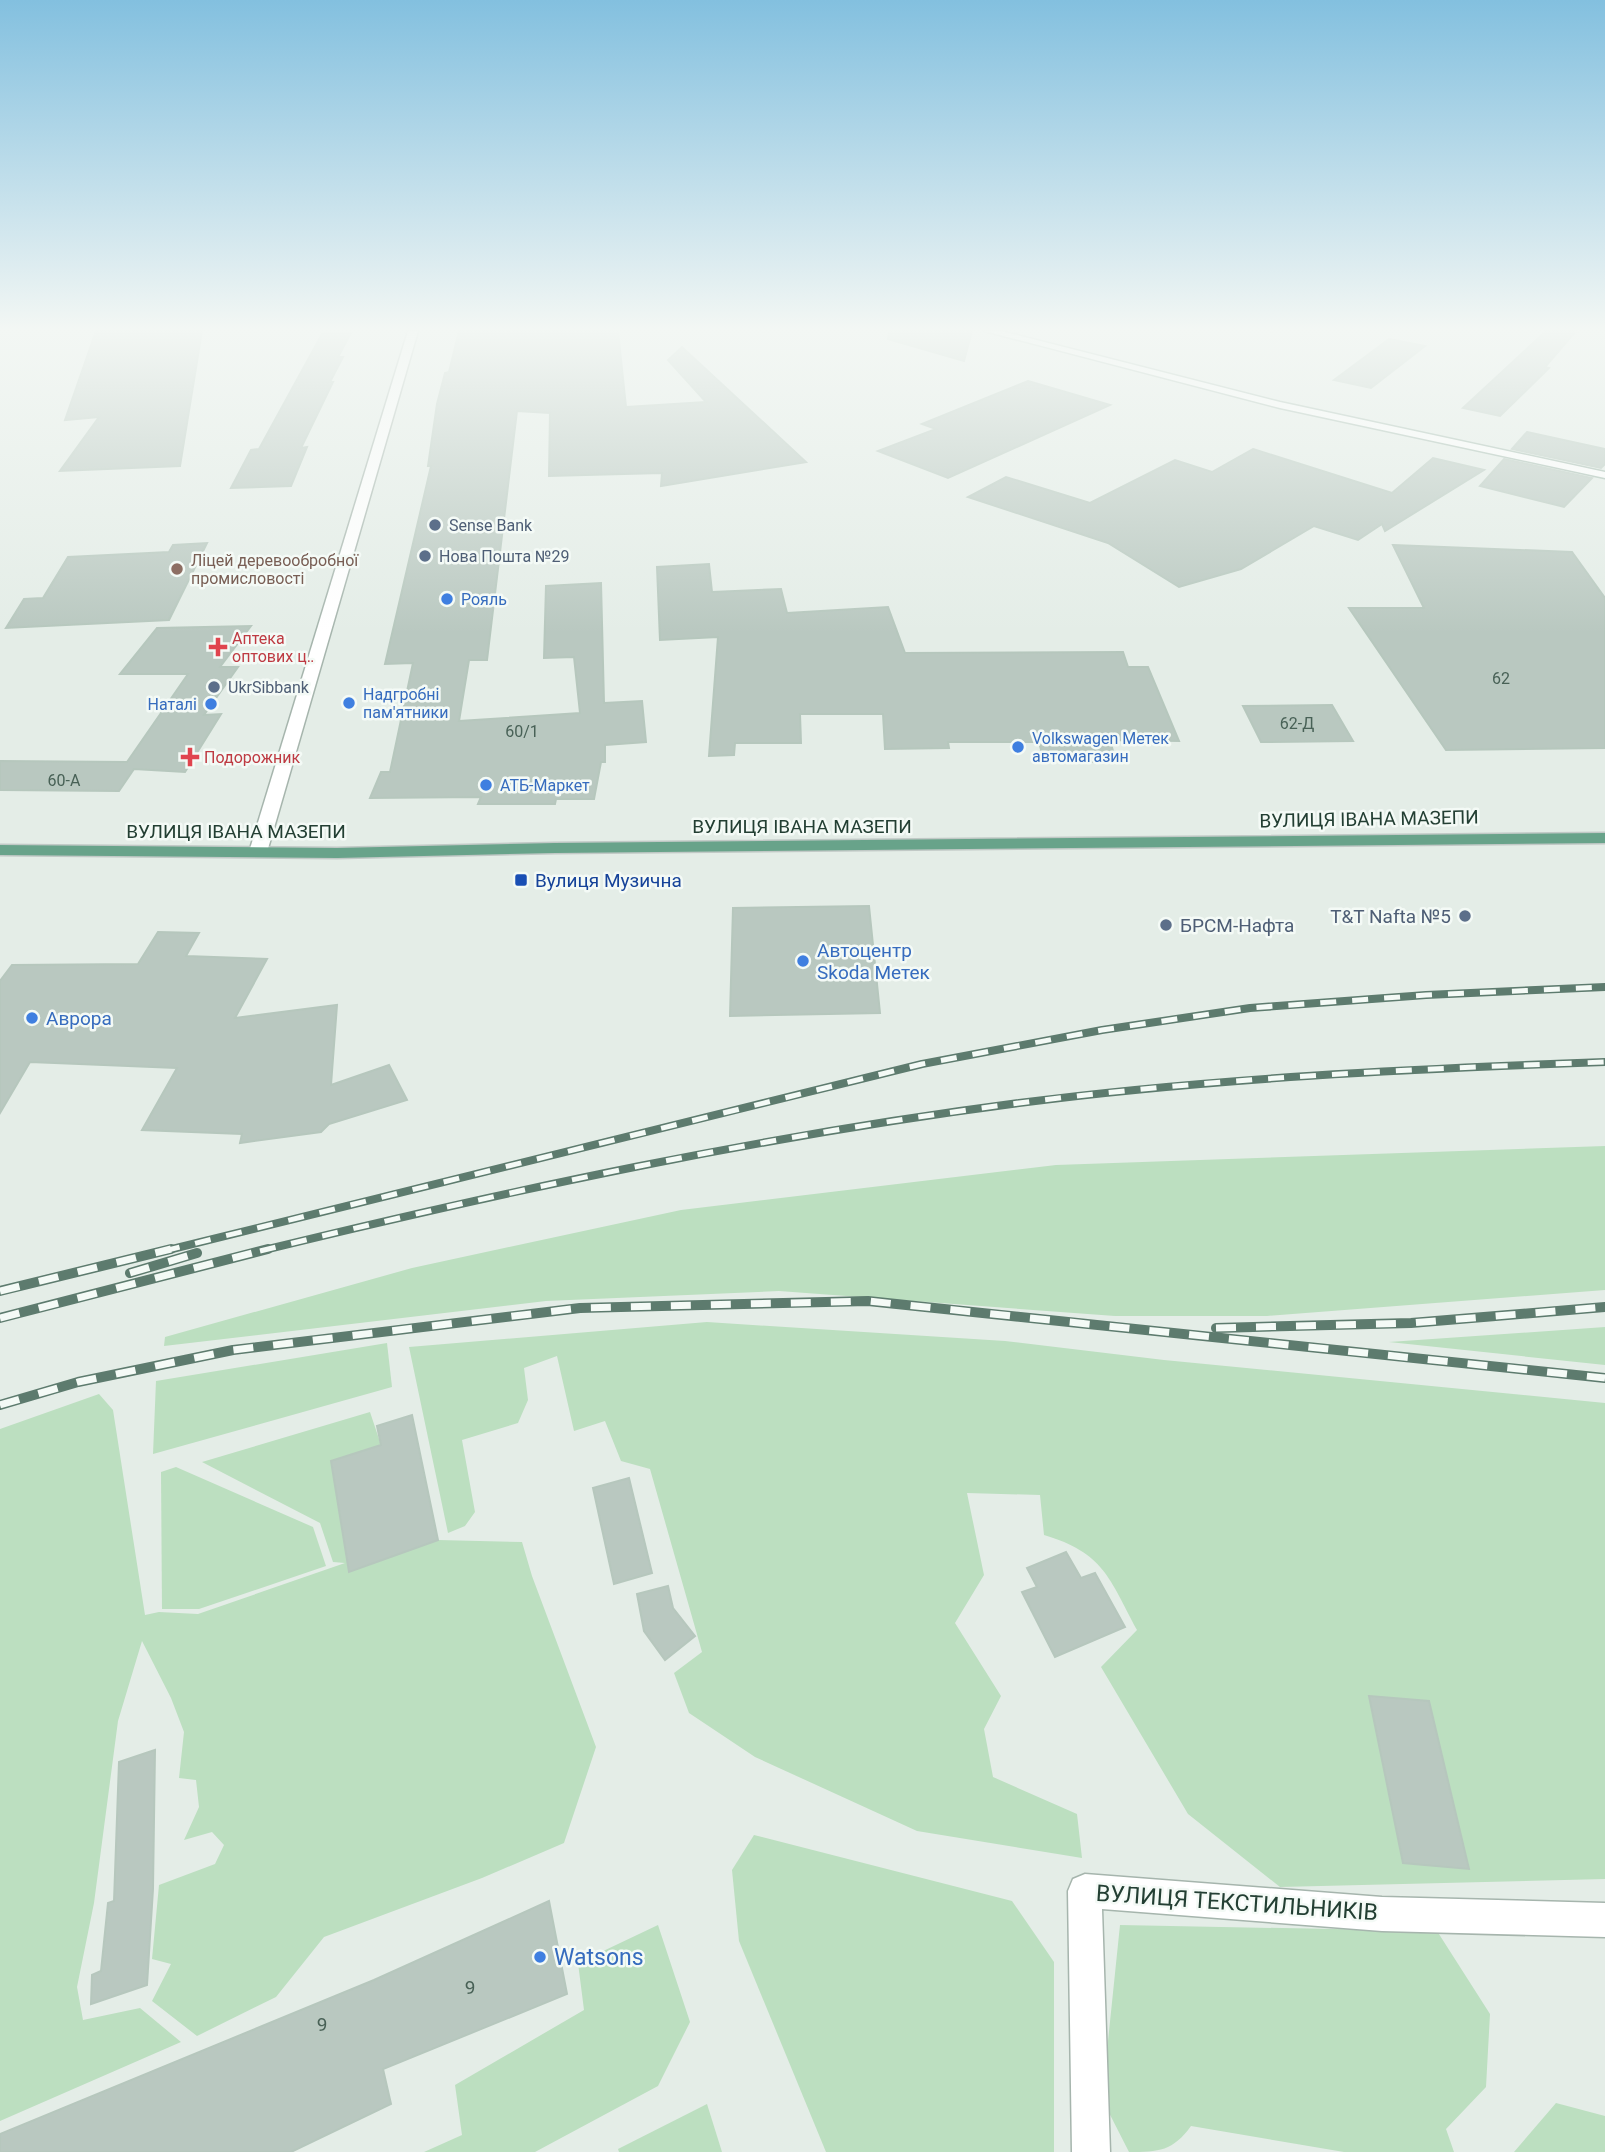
<svg xmlns="http://www.w3.org/2000/svg" width="1605" height="2152" font-family="Roboto,sans-serif">
	<style>
		.green { fill: #bcdfc0 }
		.building { fill: #b9c8c0; stroke: #b6c7bd; stroke-width: 2 }
		.lines { fill: none; stroke-linecap: round; stroke-linejoin: round }
		.street-casing { stroke: #a6b5ad; stroke-width: 3 }
		.secondary-casing { stroke: #a2b9ad; stroke-width: 3 }
		.primary-casing { stroke: #c1c9c6; stroke-width: 3 }
		.street { fill: #fff; fill-rule: evenodd }
		.secondary { fill: #fff; fill-rule: evenodd }
		.primary { fill: #68a38a; fill-rule: evenodd }
		.rail-far1-casing { stroke: #5d7b6e; stroke-width: 8 }
		.rail-casing { stroke: #5d7b6e; stroke-width: 10 }
		.rail-far1 { stroke: #f4faf6; stroke-width: 5; stroke-dasharray: 16; stroke-linecap: butt }
		.rail { stroke: #f4faf6; stroke-width: 7; stroke-dasharray: 20; stroke-linecap: butt }
		.service-dot { fill: #5c6f8a; stroke: #f4faf6; stroke-width: 2.5 }
		.education-dot { fill: #8d6e63; stroke: #f4faf6; stroke-width: 2.5 }
		.shop-dot { fill: #3f7fe0; stroke: #f4faf6; stroke-width: 2.5 }
		.health-dot { fill: #e0444e; stroke: #f4faf6; stroke-width: 2.5 }
		.transit-dot { fill: #1a4fb4; stroke: #f4faf6; stroke-width: 2.5 }
		.labels { text-anchor: middle; dominant-baseline: central; stroke-width: 5; stroke-linejoin: round; paint-order: stroke }
		.far-service-label { font-size: 16px; fill: #4e5e75; stroke: #f4faf6; text-anchor: start }
		.far-education-label { font-size: 16px; fill: #785e54; stroke: #f4faf6; text-anchor: start }
		.far-shop-label { font-size: 16px; fill: #366cbe; stroke: #f4faf6; text-anchor: start }
		.far-health-label { font-size: 16px; fill: #be3a42; stroke: #f4faf6; text-anchor: start }
		.number-label { font-size: 16px; fill: #486156 }
		.street-label { font-size: 19px; fill: #233f33; stroke: #f4faf6 }
		.transit-label { font-size: 19px; fill: #164399; stroke: #f4faf6; text-anchor: start }
		.service-label { font-size: 19px; fill: #4e5e75; stroke: #f4faf6; text-anchor: end }
		.shop-label { font-size: 19px; fill: #366cbe; stroke: #f4faf6; text-anchor: start }
		.near-number-label { font-size: 19px; fill: #486156 }
		.near-street-label { font-size: 23px; fill: #233f33; stroke: #f4faf6 }
		.near-shop-label { font-size: 23px; fill: #366cbe; stroke: #f4faf6; text-anchor: start }
	</style>
	<rect width="100%" height="100%" fill="#e4ede7"/>
	<g class="green">
		<path d="M1605 1146V1290L1267 1316H1115L779 1291 546 1301 164 1346 165 1337 412 1268 681 1210 1056 1165Z"/>
		<path d="M707 1322 1005 1341 1164 1360 1605 1403V1879L1280 1887 1188 1814 1101 1667 1137 1630C1109 1578 1104 1553 1044 1535L1040 1495 967 1493 984 1575 955 1623 1001 1696 984 1729 993 1777 1077 1814 1082 1858 917 1831 755 1757 689 1713 674 1673 702 1652 650 1469 621 1461 605 1421 574 1431 557 1356 524 1368 528 1400 518 1423 462 1440 475 1512 465 1526 448 1533 409 1347Z"/>
		<path d="M1605 1327V1365L1389 1342Z"/>
		<path d="M387 1343 392 1387 153 1454 156 1381Z"/>
		<path d="M99 1394 113 1410 145 1615 159 1612 198 1614 345 1563 333 1562 320 1523 202 1462 370 1412 381 1445 331 1461 349 1571 438 1540 522 1542 532 1576 596 1747 564 1843 482 1878 324 1937 276 1997 197 2036 152 2001 171 1964 152 1959 159 1885 215 1864 224 1845 212 1832 184 1840 199 1807 196 1780 179 1778 184 1732 171 1698 142 1641 118 1721 94 1903 77 1987 83 2020 140 2008 181 2042 0 2121V1429Z"/>
		<path d="M176 1467 313 1527 326 1566 199 1609H162L161 1472Z"/>
		<path d="M754 1835 1012 1901 1054 1962V2152H826L739 1941 732 1870Z"/>
		<path d="M658 1925 690 2022 658 2086 535 2152H424L462 2135 455 2085 584 2010 578 1963Z"/>
		<path d="M1120 1925 1437 1931 1490 2014 1486 2087 1446 2129 1454 2152H1344L1191 2126C1173 2151 1159 2152 1129 2152L1102 2099Z"/>
		<path d="M1556 2103 1605 2116V2152H1514Z"/>
		<path d="M707 2104 722 2152H619L618 2149Z"/>
	</g>
	<g class="building">
		<path d="M96 331H202L180 466 60 471 99 417 65 420Z"/>
		<path d="M459 331H618L626 407 706 402 668 360 682 347 806 462 661 486 662 473 549 476 550 413 517 411 487 660H469L459 721 580 713 574 657 544 658 546 586 601 583 604 703 642 701 646 742 605 745V762H601L594 799H556L555 804H478L481 797 370 798 381 772H390L413 663 385 664 431 466H428L437 404 445 373 449 372Z"/>
		<path d="M889 331H972L964 361 888 339Z"/>
		<path d="M1546 331H1576L1545 367 1549 368 1500 416 1463 408Z"/>
		<path d="M351 333 338 357H343L330 382H333L301 448 307 447 291 486 231 488 251 450 259 449 322 334Z"/>
		<path d="M1389 339 1425 346 1371 388 1334 380Z"/>
		<path d="M1028 381 1110 405 948 478 878 451 936 429 922 424Z"/>
		<path d="M1527 432 1605 449V464L1601 468 1512 449Z"/>
		<path d="M1253 449 1392 493 1433 458 1484 470 1385 531 1382 524 1358 540 1314 526 1241 569 1179 587 1108 543 968 497 1006 477 1090 503 1175 460 1212 472Z"/>
		<path d="M1504 459 1592 478 1564 507 1480 486Z"/>
		<path d="M207 543 169 620 6 628 24 599 43 598 68 557 169 552 173 545Z"/>
		<path d="M1393 545 1572 552 1605 598V748L1446 750 1349 608H1424Z"/>
		<path d="M709 564 712 592 781 589 787 613 888 607 905 653 1123 652 1128 667H1148L1179 741 1110 740 1116 762 1044 761 1039 742H948L949 748 885 749 883 714H800L801 743H735L734 755 709 756 718 637 660 640 657 567Z"/>
		<path d="M251 626 220 667H238L204 715 221 714 185 772 134 769 119 791 0 790V761L127 762 188 674H120L157 628Z"/>
		<path d="M1332 705 1353 741 1261 742 1243 706Z"/>
		<path d="M869 906 880 1013 730 1016 733 908Z"/>
		<path d="M158 932 199 933 186 956 267 959 235 1018 337 1005 331 1085 389 1065 407 1100 329 1124 321 1132 240 1143 242 1134 142 1130 177 1068 30 1062 0 1113V981L12 965 138 964Z"/>
		<path d="M412 1415 438 1540 349 1572 331 1461 381 1445 377 1426Z"/>
		<path d="M629 1478 652 1573 614 1584 593 1488Z"/>
		<path d="M1066 1552 1081 1578 1095 1573 1125 1627 1055 1657 1022 1592 1037 1587 1027 1568Z"/>
		<path d="M668 1586 673 1608 695 1636 665 1660 644 1631 637 1594Z"/>
		<path d="M1369 1696 1429 1701 1469 1869 1403 1863Z"/>
		<path d="M155 1750 153 1889 147 1985 91 2004 92 1975 101 1971 108 1903 114 1901 119 1762Z"/>
		<path d="M549 1901 567 1994 383 2069 391 2104 291 2152H0V2134L374 1980Z"/>
	</g>
	<g class="lines">
		<defs>
			<g id="street">
				<path d="M408 331H418L267 852 264 856H252L249 852Z"/>
				<path d="M1085 1874 1382 1897 1605 1903V1937L1382 1931 1102 1909 1110 2152H1072L1068 1891 1073 1879Z"/>
			</g>
			<path id="secondary" d="M984 331H1001L1280 402 1605 472V478L1280 408Z"/>
			<path id="primary" d="M1605 833V843L555 853 337 858 0 855V845L337 848 555 843Z"/>
		</defs>
		<use href="#street" class="street-casing"/>
		<use href="#secondary" class="secondary-casing"/>
		<use href="#primary" class="primary-casing"/>
		<use href="#street" class="street"/>
		<use href="#secondary" class="secondary"/>
		<use href="#primary" class="primary"/>
		<defs>
			<g id="rail-far1">
				<path d="M164 1251 922 1064 1102 1030 1250 1008 1426 995 1605 987"/>
				<path d="M260 1251C510 1190 763 1136 1019 1103 1213 1078 1409 1069 1605 1062"/>
			</g>
			<g id="rail">
				<path d="M130 1273 197 1253"/>
				<path d="M0 1291 171 1249"/>
				<path d="M0 1318 268 1249"/>
				<path d="M1216 1328 1411 1323 1605 1307"/>
				<path d="M0 1405 78 1382 233 1350 580 1308 868 1301 1605 1378"/>
			</g>
		</defs>
		<use href="#rail-far1" class="rail-far1-casing"/>
		<use href="#rail" class="rail-casing"/>
		<use href="#rail-far1" class="rail-far1"/>
		<use href="#rail" class="rail"/>
	</g>
	<linearGradient id="sky" x2="0" y2="1"><stop stop-color="#83c0df"/><stop offset="0.52" stop-color="#f3f7f4"/><stop offset="1" stop-color="#f3f7f4" stop-opacity="0"/></linearGradient>
	<rect width="1605" height="633" fill="url(#sky)"/>
	<g class="service-dot">
		<circle cx="435" cy="525" r="7"/>
		<circle cx="425" cy="556" r="7"/>
		<circle cx="214" cy="687" r="7"/>
		<circle cx="1465" cy="916" r="7"/>
		<circle cx="1166" cy="925" r="7"/>
	</g>
	<circle class="education-dot" cx="177" cy="569" r="7"/>
	<g class="shop-dot">
		<circle cx="447" cy="599" r="7"/>
		<circle cx="349" cy="703" r="7"/>
		<circle cx="211" cy="704" r="7"/>
		<circle cx="1018" cy="747" r="7"/>
		<circle cx="486" cy="785" r="7"/>
		<circle cx="803" cy="961" r="7"/>
		<circle cx="32" cy="1018" r="7"/>
		<circle cx="540" cy="1957" r="7"/>
	</g>
	<g class="health-dot">
		<path d="M214.5 636.5h7v7h7v7h-7v7h-7v-7h-7v-7h7z"/>
		<path d="M186.5 746.5h7v7h7v7h-7v7h-7v-7h-7v-7h7z"/>
	</g>
	<rect class="transit-dot" x="514" y="873" width="14" height="14" rx="3.5"/>
	<g class="labels">
		<g class="far-service-label">
			<text x="449" y="525">Sense Bank</text>
			<text x="439" y="556">Нова Пошта №29</text>
			<text x="228" y="687">UkrSibbank</text>
		</g>
		<g class="far-education-label">
			<text x="191" y="560">Ліцей деревообробної<tspan x="191" dy="18">промисловості</tspan></text>
		</g>
		<g class="far-shop-label">
			<text x="461" y="599">Рояль</text>
			<text x="363" y="694">Надгробні<tspan x="363" dy="18">пам'ятники</tspan></text>
			<text x="197" y="704" text-anchor="end">Наталі</text>
			<text x="1032" y="738">Volkswagen Метек<tspan x="1032" dy="18">автомагазин</tspan></text>
			<text x="500" y="785">АТБ-Маркет</text>
		</g>
		<g class="far-health-label">
			<text x="232" y="638">Аптека<tspan x="232" dy="18">оптових ц‥</tspan></text>
			<text x="204" y="757">Подорожник</text>
		</g>
		<g class="number-label">
			<text x="1501" y="678">62</text>
			<text x="1297" y="723">62-Д</text>
			<text x="522" y="731">60/1</text>
			<text x="64" y="780">60-А</text>
		</g>
		<g class="street-label">
			<text transform="translate(1369 819) rotate(-1)">ВУЛИЦЯ ІВАНА МАЗЕПИ</text>
			<text x="802" y="826">ВУЛИЦЯ ІВАНА МАЗЕПИ</text>
			<text x="236" y="831">ВУЛИЦЯ ІВАНА МАЗЕПИ</text>
		</g>
		<g class="transit-label">
			<text x="535" y="880">Вулиця Музична</text>
		</g>
		<g class="service-label">
			<text x="1451" y="916">Т&amp;T Nafta №5</text>
			<text x="1180" y="925" text-anchor="start">БРСМ-Нафта</text>
		</g>
		<g class="shop-label">
			<text x="817" y="950">Автоцентр<tspan x="817" dy="22">Skoda Метек</tspan></text>
			<text x="46" y="1018">Аврора</text>
		</g>
		<g class="near-number-label">
			<text x="470" y="1987">9</text>
			<text x="322" y="2024">9</text>
		</g>
		<g class="near-street-label">
			<text transform="translate(1237 1903) rotate(4)">ВУЛИЦЯ ТЕКСТИЛЬНИКІВ</text>
		</g>
		<g class="near-shop-label">
			<text x="554" y="1957">Watsons</text>
		</g>
	</g>
</svg>
